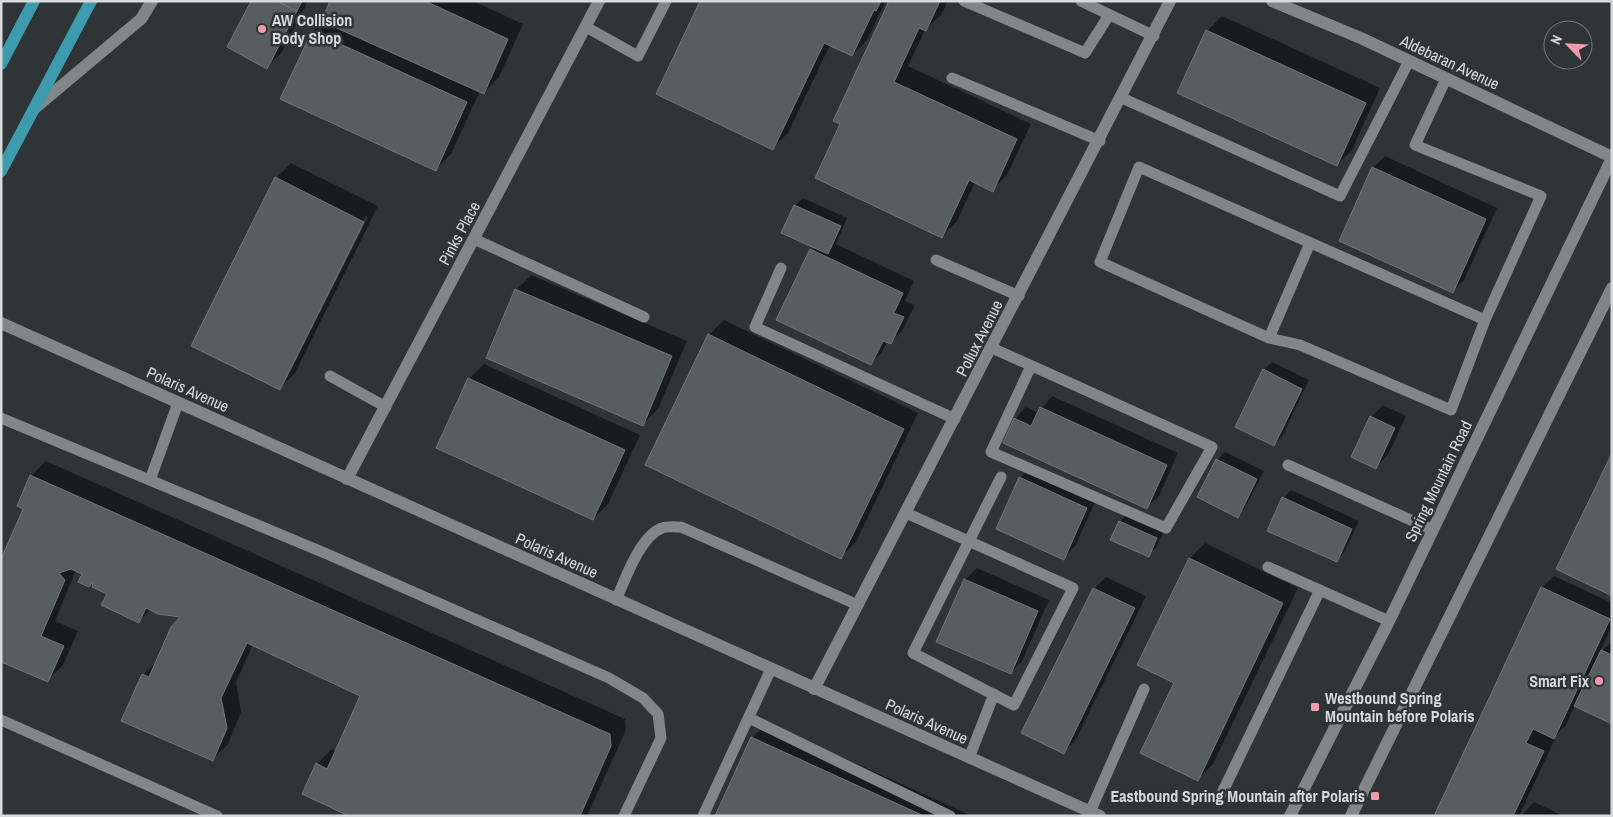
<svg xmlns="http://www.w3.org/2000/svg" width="1613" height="817" font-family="'Archivo Narrow',sans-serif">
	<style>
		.shadow { fill: #0007; fill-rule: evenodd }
		.building { fill: #565e60; stroke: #6f7779 }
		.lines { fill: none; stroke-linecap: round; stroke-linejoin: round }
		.service { stroke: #7f8789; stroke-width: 11 }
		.minor { stroke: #7f8789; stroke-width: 12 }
		.tertiary { stroke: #7f8789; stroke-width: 12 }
		.secondary { stroke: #7f8789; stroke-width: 12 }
		.primary { stroke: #3e9bad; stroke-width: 12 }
		.poi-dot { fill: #f29aad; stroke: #2f3537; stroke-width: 2 }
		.labels { text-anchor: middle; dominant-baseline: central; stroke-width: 5; stroke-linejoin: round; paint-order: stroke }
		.poi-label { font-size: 16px; font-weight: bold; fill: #d6dbdc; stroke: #2f3537; text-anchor: start }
		.street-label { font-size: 16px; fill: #d6dbdc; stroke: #2f3537 }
	</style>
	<rect width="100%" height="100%" fill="#2f3537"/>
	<g class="shadow">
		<path d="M252 1H308L282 52 267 67Z"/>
		<path d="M331 1H473L523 24 499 77 484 93 480 91 451 154 436 169 282 99 313 31 324 21Z"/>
		<path d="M701 1H886L867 40 852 55 830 45 788 133 773 148Z"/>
		<path d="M891 1H948L941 15 925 30 908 66 1031 124 1007 175 992 190 975 182 957 221 942 236 842 124Z"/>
		<path d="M1222 16 1380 88 1352 150 1337 165 1207 31Z"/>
		<path d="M1385 156 1497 208 1464 280 1452 292 1373 168Z"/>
		<path d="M291 163 378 206 295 373 280 388 276 178ZM366 216 368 217 290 372H287Z"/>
		<path d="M803 198 847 218 836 244 914 281 905 301 915 305 902 331 890 343 887 342 882 352 871 363 811 250 814 246 795 206Z"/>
		<path d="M531 275 687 341 658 409 643 424 516 290Z"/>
		<path d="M724 320 918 413 856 542 841 557 709 335Z"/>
		<path d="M1272 362 1309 380 1282 437 1274 445 1264 370Z"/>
		<path d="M484 364 640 435 608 504 593 519 469 379Z"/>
		<path d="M1052 396 1178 453 1159 496 1147 507 1015 419 1026 407 1038 413Z"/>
		<path d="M1383 405 1406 416 1388 455 1376 467 1371 417Z"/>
		<path d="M1225 452 1264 471 1245 508 1238 516 1217 460Z"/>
		<path d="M46 461 625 719 626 730 587 816H352L317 764 332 749 336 751 362 695 253 645 236 682 241 712 228 744 213 759 143 675 158 660 183 616 151 609 138 622 108 594 97 578 89 586 83 574 76 570 55 621 78 631 63 665 48 680 1 660 31 476Z"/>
		<path d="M1032 466 1098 496 1075 546 1064 558 1020 478Z"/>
		<path d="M1291 490 1359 521 1344 553 1336 561 1283 498Z"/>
		<path d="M1128 513 1164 530 1156 548 1148 555 1112 539 1120 521Z"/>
		<path d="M1205 543 1298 588 1213 764 1198 779 1176 682 1139 664 1190 558Z"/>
		<path d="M977 568 1049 600 1022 661 1011 673 965 580Z"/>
		<path d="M1554 576 1612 603V626L1599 654 1612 641V723L1575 705 1566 725 1553 738 1555 739 1519 816H1435L1542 588Z"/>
		<path d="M1106 577 1146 596 1075 741 1063 752 1094 589Z"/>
		<path d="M767 723 972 816H716L752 738Z"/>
		<path d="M1534 802 1563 816H1521Z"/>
	</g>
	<g class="building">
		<path d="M251 1H277L297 11 267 69 227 47Z"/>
		<path d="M277 1H302L297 11Z"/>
		<path d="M330 1H425L508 39 484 94 321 21Z"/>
		<path d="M700 1H881L876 11 874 10 852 56 824 43 773 150 656 94Z"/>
		<path d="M889 1H940L926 31 919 28 894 82 1017 139 993 192 969 180 942 238 815 178 840 124 833 121Z"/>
		<path d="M1206 30 1366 103 1337 166 1177 93Z"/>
		<path d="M312 31 467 102 436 171 280 99Z"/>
		<path d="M1372 167 1486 219 1453 293 1339 241Z"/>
		<path d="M275 177 364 222 280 390 191 346Z"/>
		<path d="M794 205 841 226 828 254 781 233Z"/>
		<path d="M810 249 903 293 894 313 904 317 891 344 883 341 871 365 776 320Z"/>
		<path d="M515 289 672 356 643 426 486 358Z"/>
		<path d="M708 334 904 429 841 559 645 465Z"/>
		<path d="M1263 369 1302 389 1274 446 1235 427Z"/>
		<path d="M468 378 625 450 593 520 436 448Z"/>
		<path d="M1040 407 1167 465 1147 509 1003 443 1014 418 1031 426Z"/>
		<path d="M1370 416 1395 428 1376 469 1351 457Z"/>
		<path d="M1612 453V596L1556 569Z"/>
		<path d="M1216 459 1257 479 1238 518 1197 497Z"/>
		<path d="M30 475 610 734 611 746 580 816H349L302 794 316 763 327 769 360 696 247 643 221 698 227 728 213 761 121 721 142 674 149 677 171 627 180 617 158 614 146 608 139 623 101 605 107 594 92 587 93 582H92L89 587 78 582 82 574 71 569 59 573 65 580 41 636 64 646 48 682 1 662V559L23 509 17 506Z"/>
		<path d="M1019 477 1087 508 1064 560 996 529Z"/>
		<path d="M1282 497 1352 529 1337 562 1267 531Z"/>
		<path d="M1119 521 1157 538 1149 557 1110 540Z"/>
		<path d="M1189 558 1283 603 1198 781 1140 753 1174 683 1137 665Z"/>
		<path d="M964 579 1038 611 1011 674 936 642Z"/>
		<path d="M1541 587 1610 619 1554 739 1533 729 1526 743 1544 751 1513 816H1434Z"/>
		<path d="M1093 588 1135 608 1064 754 1021 733Z"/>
		<path d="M1601 650 1612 655V724L1574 706Z"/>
		<path d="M751 737 924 816H715Z"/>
	</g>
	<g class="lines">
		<g class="service">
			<path d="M964 1 1085 53 1109 15"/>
			<path d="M1081 1 1154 36"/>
			<path d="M586 27 638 56 666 1"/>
			<path d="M952 78 1100 141"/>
			<path d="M1446 79 1415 145 1541 196 1485 320 1139 167 1100 262 1269 338 1300 345 1451 410 1485 320"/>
			<path d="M1122 98 1340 196 1409 61"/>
			<path d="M474 239 644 317"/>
			<path d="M936 260 1019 296"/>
			<path d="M781 268 755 327 955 419"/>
			<path d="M1269 338 1310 243"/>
			<path d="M992 348 1212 447 1166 528 991 452 1031 366"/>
			<path d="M330 376 386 407"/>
			<path d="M1 418 327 554 609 678 643 698 658 714 661 738 624 816"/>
			<path d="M1288 465 1433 530"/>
			<path d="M150 480 178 403"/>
			<path d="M906 513 1073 588 1014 705 913 653 1001 477"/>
			<path d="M1268 567 1389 621"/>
			<path d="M616 600C625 580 640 536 662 528 667 526 676 527 681 527L858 605"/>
			<path d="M749 718 950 816"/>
			<path d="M1 720 217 816"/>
			<path d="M969 758 994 694"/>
			<path d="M1222 793 1320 590"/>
			<path d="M1090 812 1144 689"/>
			<path d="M703 816 771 669"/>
		</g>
		<g class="minor">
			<path d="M1272 1 1363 39 1612 157"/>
			<path d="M347 479 599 1"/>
			<path d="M814 689 1170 1"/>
		</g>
		<g class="tertiary">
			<path d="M35 108 141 19 152 1"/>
			<path d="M1 323 1100 816"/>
		</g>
		<g class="secondary">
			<path d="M1290 816 1389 621 1612 158"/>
			<path d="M1351 816 1612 288"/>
		</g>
		<g class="primary">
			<path d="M1 64 34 1"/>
			<path d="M1 171 91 1"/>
		</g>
	</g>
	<g class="poi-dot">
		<circle cx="262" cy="29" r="5"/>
		<circle cx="1599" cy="681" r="5"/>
		<rect x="1310" y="702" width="10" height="10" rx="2.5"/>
		<rect x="1370" y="791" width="10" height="10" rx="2.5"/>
	</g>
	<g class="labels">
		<g class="poi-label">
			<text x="272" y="20">AW Collision<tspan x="272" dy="18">Body Shop</tspan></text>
			<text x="1589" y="681" text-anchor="end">Smart Fix</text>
			<text x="1325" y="698">Westbound Spring<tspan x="1325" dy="18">Mountain before Polaris</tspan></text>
			<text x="1365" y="796" text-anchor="end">Eastbound Spring Mountain after Polaris</text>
		</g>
		<g class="street-label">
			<text transform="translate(1450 62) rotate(25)">Aldebaran Avenue</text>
			<text transform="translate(459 233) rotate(-62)">Pinks Place</text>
			<text transform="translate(979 338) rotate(-63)">Pollux Avenue</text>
			<text transform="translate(188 389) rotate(24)">Polaris Avenue</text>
			<text transform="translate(1438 481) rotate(-64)">Spring Mountain Road</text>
			<text transform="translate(557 555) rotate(24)">Polaris Avenue</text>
			<text transform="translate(927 721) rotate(24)">Polaris Avenue</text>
		</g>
	</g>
	<rect width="1613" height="817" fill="none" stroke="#d6dbdc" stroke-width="5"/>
	<g transform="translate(1568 45) rotate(294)"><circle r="24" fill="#2f3537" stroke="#727779"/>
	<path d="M0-4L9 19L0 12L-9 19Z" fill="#f29aad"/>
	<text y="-8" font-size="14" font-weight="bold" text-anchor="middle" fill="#d6dbdc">N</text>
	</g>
</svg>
